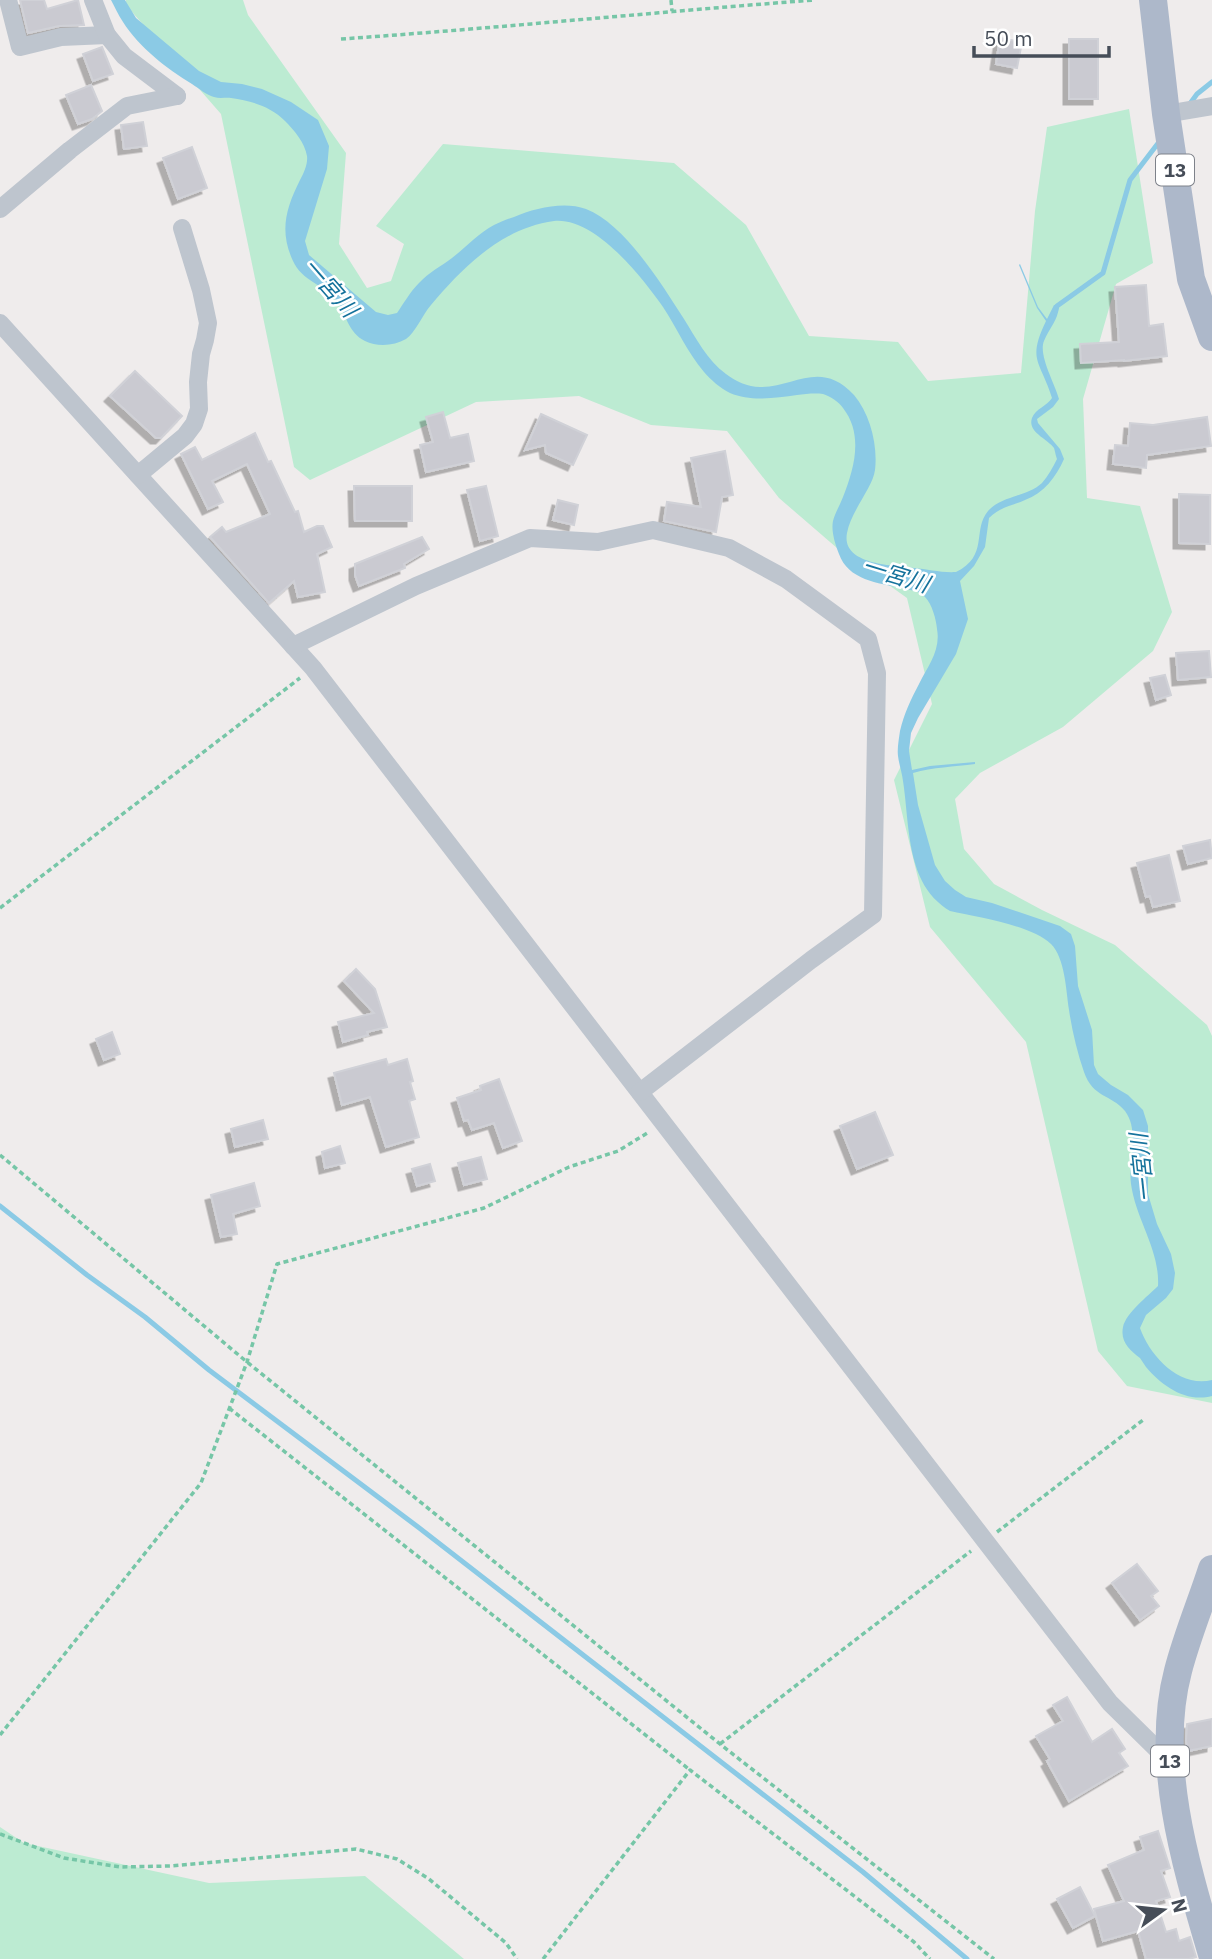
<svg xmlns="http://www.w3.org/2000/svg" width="1212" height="1959" font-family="'IBM Plex Sans','Noto Sans JP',sans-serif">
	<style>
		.green { fill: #bcebd2 }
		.water { fill: #8bcae5 }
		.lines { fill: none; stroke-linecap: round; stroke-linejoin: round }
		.stream { stroke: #8bcae5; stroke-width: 5 }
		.building { fill: #cacad1; stroke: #d0d1d7; stroke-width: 2; filter: url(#shadow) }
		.path { stroke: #76c6a7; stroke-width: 3.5; stroke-dasharray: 5 3.5; stroke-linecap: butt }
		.street { stroke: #bec5ce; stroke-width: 18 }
		.primary { stroke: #adb8ca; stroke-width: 28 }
		.labels { text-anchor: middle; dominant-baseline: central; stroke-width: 5; stroke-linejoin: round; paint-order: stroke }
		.shield { fill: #fff; stroke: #7e828a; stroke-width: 2 }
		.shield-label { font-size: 19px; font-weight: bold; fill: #464d58 }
		.water-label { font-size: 23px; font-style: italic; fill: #15729c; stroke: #fff }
	</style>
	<defs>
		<filter id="shadow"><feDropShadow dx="-5.5" dy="5.5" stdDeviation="0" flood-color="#0004"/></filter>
	</defs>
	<rect width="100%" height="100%" fill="#efecec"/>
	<g class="green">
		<path d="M126 0H243L248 15 346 153 339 244 367 288 391 281 404 244 376 226 443 144 674 163 746 225 809 336 898 342 928 381 1021 373 1035 211 1047 127 1129 109 1153 263 1116 284 1083 399 1087 498 1140 506 1172 612 1153 651 1063 727 980 773 955 799 964 849 994 884 1042 910 1115 945 1207 1025 1212 1036V1403L1127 1386 1098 1351 1026 1042 930 927 894 780 932 704 907 598 837 548 779 498 727 431 651 425 579 396 476 402 310 480 294 467 221 114 126 5Z"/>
		<path d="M0 1827 24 1843 209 1883 365 1876 464 1959H0Z"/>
	</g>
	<path class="water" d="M111 0H125L136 18 199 71 221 82 242 84 262 89 291 102 318 120 329 146 327 169 305 241 309 255 376 312 388 315 397 313C404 303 410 292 419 283 429 272 440 267 452 258 466 247 479 233 494 225 500 222 507 219 514 217 535 208 564 201 586 209 625 224 662 285 684 319 696 338 707 360 726 374 735 381 748 387 760 387 795 387 821 359 854 395 870 414 878 445 875 470 873 487 851 511 847 533 841 565 893 565 914 568 927 569 942 573 956 572 989 556 972 530 988 511 1002 495 1027 497 1042 483 1048 476 1053 467 1057 459 1056 457 1055 451 1054 448 1048 439 1027 432 1032 418 1035 409 1047 406 1052 398 1040 360 1027 361 1046 321L1037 308 1019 265 1020 264 1038 307 1047 319 1054 305 1059 306C1058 321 1049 328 1044 341 1038 355 1055 384 1059 399L1053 407 1037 419 1038 423 1060 449 1064 459C1056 477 1044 493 1025 500 1012 506 1000 507 989 518L985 547 974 566 960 581 968 619 956 654 918 718 911 733 909 751 912 770 930 766 975 762V764C954 767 933 767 913 773L918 805 935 865 945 881 955 890 966 897 992 903 1060 926 1071 934 1075 946 1078 986 1092 1030 1094 1065 1098 1074 1111 1085 1128 1095 1143 1110 1148 1126V1194L1157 1224 1171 1254 1175 1273 1173 1289 1166 1298 1146 1315 1140 1328C1150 1356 1179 1388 1212 1380V1396C1186 1403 1162 1386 1146 1367 1144 1364 1142 1361 1140 1358 1130 1350 1120 1342 1123 1327 1126 1313 1148 1296 1158 1286 1160 1250 1136 1220 1131 1184 1128 1162 1140 1131 1125 1111 1111 1094 1093 1098 1084 1072 1077 1052 1072 1030 1069 1010 1066 990 1065 958 1051 944 1031 925 977 917 950 911 938 904 928 893 922 881 907 851 908 813 903 781 902 773 899 764 898 756 897 749 899 738 900 731 904 714 911 699 919 684 928 666 941 650 937 629 936 619 932 604 925 597 920 591 910 590 902 588 878 583 848 580 839 554 835 544 831 531 833 521 835 513 840 505 843 497 854 469 864 435 843 408 839 402 830 396 823 394 815 393 805 394 797 395 775 398 751 402 730 393 720 388 711 380 704 372 687 352 677 328 663 307 642 277 595 217 554 221 502 228 463 267 431 305 423 314 415 333 406 339 394 346 377 347 365 341 348 333 346 313 336 300 323 284 302 281 293 261 279 231 286 208 300 180 304 173 308 164 307 156 305 143 294 130 285 121 270 106 251 101 231 98 226 97 220 99 214 97 208 96 198 88 192 84 167 69 139 47 123 22 118 15 115 7 111 0Z"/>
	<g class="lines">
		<g class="stream">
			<path d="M1189 105 1197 94 1212 82"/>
			<path d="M1055 312 1057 306 1103 273 1130 180 1159 142"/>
			<path d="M0 1206 87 1275 145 1317 209 1370 418 1527 863 1872 967 1959"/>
		</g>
	</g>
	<g class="building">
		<path d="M20 0H44L47 9 78 0 84 25 59 26 28 33Z"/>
		<path d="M1000 38 1022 42 1017 68 996 64Z"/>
		<rect x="1069" y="39" width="29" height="60"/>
		<path d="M102 47 113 74 93 81 83 54Z"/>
		<path d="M91 85 102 111 92 119 78 124 66 95Z"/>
		<path d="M143 122 147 146 124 149 121 125Z"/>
		<path d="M192 147 207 188 178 199 163 158Z"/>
		<path d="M1146 285 1149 326 1163 324 1167 356 1124 361V360L1081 363 1080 344 1119 342 1115 287Z"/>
		<path d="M135 371 182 416 161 438H156L110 396Z"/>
		<path d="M443 412 450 438 468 434 474 461 426 472 420 445 433 442 426 417Z"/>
		<path d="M541 414 587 435 573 465 546 453 545 445 525 450Z"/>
		<path d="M1207 417 1211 446 1147 455 1146 468 1113 464 1115 445 1128 446 1130 423 1153 425Z"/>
		<path d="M255 433 268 462 271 461 295 512 298 511 304 532 317 526H323L332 547 317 554 325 592 298 597 294 581 269 603 210 537 222 527 226 532 270 514 247 464 212 481 223 502 208 509 181 454 195 447 202 460Z"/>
		<path d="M725 451 733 495 722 497 716 532 664 521 667 502 701 507 691 458Z"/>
		<path d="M354 486H412V521H355Z"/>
		<path d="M486 486 498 536 480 541 467 490Z"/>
		<path d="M1179 494 1210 495V544L1179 543Z"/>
		<path d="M558 500 578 505 574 525 553 520Z"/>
		<path d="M422 537 429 549 404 564 405 568 359 586 355 575V564Z"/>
		<path d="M1209 651 1211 677 1178 680 1176 653Z"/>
		<path d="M1165 675 1171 695 1156 700 1150 678Z"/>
		<path d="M1210 840 1212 858 1188 864 1183 846Z"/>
		<path d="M1169 855 1180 901 1153 907 1150 896 1146 897 1137 863Z"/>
		<path d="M356 969 375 989 387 1027 367 1032 368 1035 343 1042 338 1022 374 1013 344 981Z"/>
		<path d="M112 1032 120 1054 104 1060 96 1039Z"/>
		<path d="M386 1059 388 1065 407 1059 413 1081 410 1082 415 1099 409 1101 419 1137 386 1147 370 1097 342 1105 334 1073Z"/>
		<path d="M499 1079 522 1141 503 1148 494 1123 472 1130 468 1120 464 1121 457 1098 481 1090 480 1086Z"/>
		<path d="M875 1112 893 1155 857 1169 840 1126Z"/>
		<path d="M263 1120 268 1139 235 1147 231 1129Z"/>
		<path d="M340 1146 345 1163 325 1168 322 1152Z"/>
		<path d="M481 1157 487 1179 464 1185 458 1163Z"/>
		<path d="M430 1164 435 1181 417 1186 412 1169Z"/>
		<path d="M254 1183 260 1206 233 1214 237 1234 221 1237 211 1195Z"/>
		<path d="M1137 1564 1158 1591 1151 1596 1159 1606 1140 1620 1112 1583Z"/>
		<path d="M1067 1697 1092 1742 1112 1729 1125 1749 1119 1753 1128 1766 1069 1801 1047 1761 1050 1759 1036 1736 1063 1721 1053 1705Z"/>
		<path d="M1212 1719V1746L1188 1751 1186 1741 1187 1724Z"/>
		<path d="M1158 1831 1170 1868 1161 1871 1170 1897 1156 1901 1166 1932 1176 1929 1179 1941 1190 1937 1196 1957 1189 1959H1146L1138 1931 1103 1941 1094 1909 1124 1901 1108 1865 1144 1850 1140 1837Z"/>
		<path d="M1080 1887 1095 1916 1073 1928 1057 1899Z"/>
	</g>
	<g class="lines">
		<g class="path">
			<path d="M671 0 672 11"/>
			<path d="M341 39C499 28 656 12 814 0"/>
			<path d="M0 908 300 678"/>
			<path d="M0 1155 247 1362 720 1744 994 1959"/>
			<path d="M229 1408 690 1770"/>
			<path d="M997 1532 1143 1420"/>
			<path d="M0 1735 201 1483 247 1362 277 1264 484 1208 569 1167 618 1151 649 1132"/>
			<path d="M720 1744 971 1551"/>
			<path d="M0 1834 64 1858 120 1867 171 1866 356 1849 397 1859 429 1879 506 1943 517 1959"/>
			<path d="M543 1959 690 1770 914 1942 930 1959"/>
		</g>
		<g class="street">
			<path d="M8 0 20 47 61 37 107 35"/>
			<path d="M93 0 107 35 124 56 177 96"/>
			<path d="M1166 114 1212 106"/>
			<path d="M0 209 70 150 127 106 177 96"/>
			<path d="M0 323 313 668 1110 1703 1170 1762"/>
			<path d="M138 475 185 436 194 424 199 409 198 382 201 354 205 340 208 323 201 290 182 228"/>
			<path d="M293 646 416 586 530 538 598 542 653 530 729 548 786 579 868 639 877 673 873 915 811 960 640 1092"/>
		</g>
		<g class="primary">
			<path d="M1153 0 1166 114 1191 279 1212 337"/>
			<path d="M1212 1569C1201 1603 1187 1636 1178 1671 1154 1762 1186 1866 1212 1954"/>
		</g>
	</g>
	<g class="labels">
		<g class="shield">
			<rect x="1156" y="154.5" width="38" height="31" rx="5"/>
			<rect x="1151" y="1745.5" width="38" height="31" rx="5"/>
		</g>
		<g class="shield-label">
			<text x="1175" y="170">13</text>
			<text x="1170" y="1761">13</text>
		</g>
		<g class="water-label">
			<text transform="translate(331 287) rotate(49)">一宮川</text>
			<text transform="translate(896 574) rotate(17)">一宮川</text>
			<text transform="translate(1141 1168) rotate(-96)">一宮川</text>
		</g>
	</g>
	<g transform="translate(1163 1910) rotate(75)" stroke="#ffffff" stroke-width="5" paint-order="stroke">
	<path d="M0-5L12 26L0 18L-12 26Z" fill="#464d58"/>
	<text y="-10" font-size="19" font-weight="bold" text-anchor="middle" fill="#464d58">N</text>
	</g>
	<path d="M974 46v10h135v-10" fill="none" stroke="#464d58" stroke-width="3.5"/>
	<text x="984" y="46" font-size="21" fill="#464d58" stroke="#ffffff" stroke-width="5" paint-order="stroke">50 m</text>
</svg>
